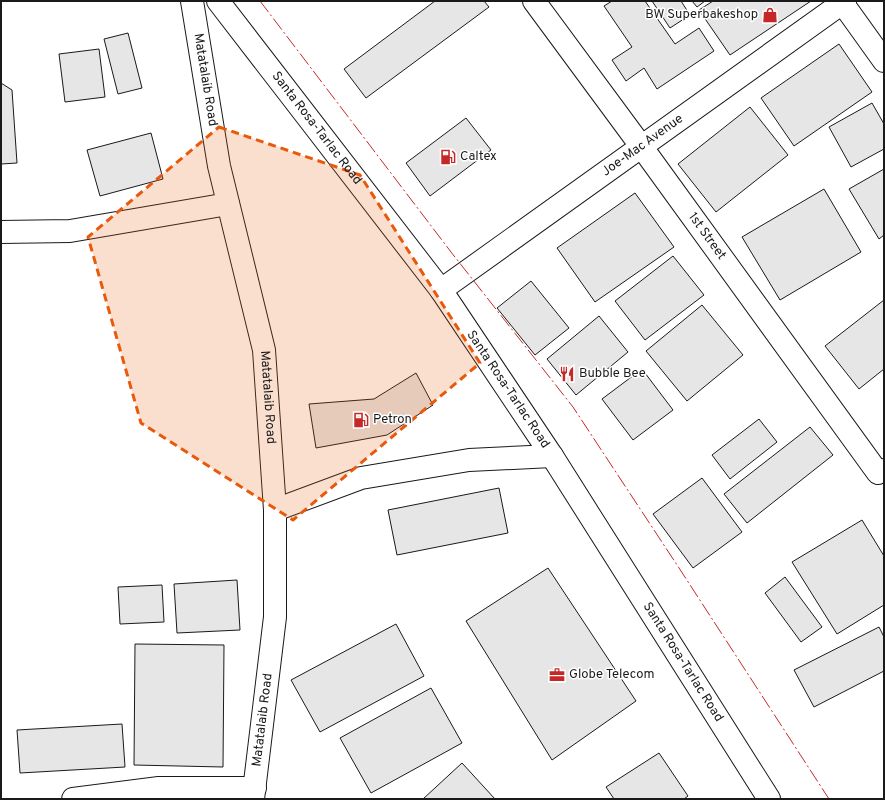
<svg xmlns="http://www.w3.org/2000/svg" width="885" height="800" font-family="Overpass,sans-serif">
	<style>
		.building { fill: #e6e6e6; stroke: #1a1a1a }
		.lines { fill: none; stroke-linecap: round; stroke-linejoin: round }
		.minor-casing { stroke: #1a1a1a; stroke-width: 24 }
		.major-casing { stroke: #1a1a1a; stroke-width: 24 }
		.highway-casing { stroke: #1a1a1a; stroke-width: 24 }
		.minor { stroke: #fff; stroke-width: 22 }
		.major { stroke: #fff; stroke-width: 22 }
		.highway { stroke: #fff; stroke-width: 22 }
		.power { stroke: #c62828; stroke-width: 1; stroke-dasharray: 14 3 2 3; stroke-linecap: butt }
		.marked { fill: #e8590c; fill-opacity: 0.2; stroke: #e8590c; stroke-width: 3; stroke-dasharray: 8 5; stroke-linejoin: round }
		.labels { text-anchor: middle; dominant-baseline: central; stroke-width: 3; stroke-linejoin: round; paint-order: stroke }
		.poi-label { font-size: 13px; fill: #1a1a1a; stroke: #fff; text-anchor: start }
		.street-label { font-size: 13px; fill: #1a1a1a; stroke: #fff }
	</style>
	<rect width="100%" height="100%" fill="#fff"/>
	<g class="building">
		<path d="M435 1H484L489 7 366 98 344 69Z"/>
		<path d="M612 1H645L675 44 699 28 714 51 657 89 644 68 626 81 612 60 632 47 604 6Z"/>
		<path d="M652 1H681L690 15 670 28Z"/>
		<path d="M692 1H705L697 7Z"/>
		<path d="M713 1H811L730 55 699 10Z"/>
		<path d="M128 33 142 88 118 94 104 39Z"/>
		<path d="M839 44 872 92 794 146 761 98Z"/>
		<path d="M99 49 105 97 65 102 59 54Z"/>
		<path d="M1 83 12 90 17 163 1 164Z"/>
		<path d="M872 103 884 124V149L851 167 829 127Z"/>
		<path d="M750 107 788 155 716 212 678 164Z"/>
		<path d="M466 118 491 150 430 196 406 163Z"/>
		<path d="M151 133 163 179 100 196 87 150Z"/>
		<path d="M884 169V235L879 239 849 189Z"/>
		<path d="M824 189 861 252 780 300 742 237Z"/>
		<path d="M635 193 674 247 595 302 557 248Z"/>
		<path d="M673 256 704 295 645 340 615 301Z"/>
		<path d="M531 281 569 328 535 355 497 308Z"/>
		<path d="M884 300V369L859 389 825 346Z"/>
		<path d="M702 305 743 355 687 401 646 351Z"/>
		<path d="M599 316 628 352 576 395 547 359Z"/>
		<path d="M642 369 673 410 633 440 602 399Z"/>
		<path d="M416 373 433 405 387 435 316 448 309 404 374 399Z"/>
		<path d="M759 419 777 442 730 479 712 455Z"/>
		<path d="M810 427 833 455 747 523 724 494Z"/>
		<path d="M702 478 742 532 693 568 653 514Z"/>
		<path d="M499 488 508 533 397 555 388 510Z"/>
		<path d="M862 520 884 556V605L837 634 792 562Z"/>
		<path d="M548 568 636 701 552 760 466 621Z"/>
		<path d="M785 577 822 627 801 642 765 593Z"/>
		<path d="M237 580 240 630 177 633 174 584Z"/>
		<path d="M162 585 164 622 120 624 118 587Z"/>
		<path d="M396 624 424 676 320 732 291 680Z"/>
		<path d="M879 627 884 637V671L814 707 794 670Z"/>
		<path d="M135 644 224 645 223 767 134 765Z"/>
		<path d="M431 688 462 743 371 793 340 738Z"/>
		<path d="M122 724 125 767 20 773 17 730Z"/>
		<path d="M659 753 688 796 684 799H614L606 787Z"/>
		<path d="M462 763 495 799H423Z"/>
	</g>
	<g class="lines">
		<defs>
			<g id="minor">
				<path id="s1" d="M534 1 641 146 878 473 884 470"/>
				<path d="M841 1 884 61"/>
				<path d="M1 232 70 231 228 204"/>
				<path id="s2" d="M441 290 845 1"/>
				<path d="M73 799 159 788H255"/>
			</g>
			<g id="major">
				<path id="s3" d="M192 1 219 166 264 350 275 510V617L253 799"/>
				<path d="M275 510 361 478 469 460 552 456"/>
			</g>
			<g id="highway">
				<path id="s4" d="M218 1 441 290 552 456 769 799"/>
			</g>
		</defs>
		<use href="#minor" class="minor-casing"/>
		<use href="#major" class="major-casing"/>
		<use href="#highway" class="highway-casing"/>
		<use href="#minor" class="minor"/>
		<use href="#major" class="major"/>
		<use href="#highway" class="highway"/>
		<path class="power" d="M260 1 451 252 573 407 681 571 829 799"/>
	</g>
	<path class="marked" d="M219 127 360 175 480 363 293 520 141 423 88 237Z"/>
	<defs>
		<symbol id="shop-bare" viewBox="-9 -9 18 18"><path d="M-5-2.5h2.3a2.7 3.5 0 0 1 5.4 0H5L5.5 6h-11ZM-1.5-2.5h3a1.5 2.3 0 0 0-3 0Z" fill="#c62828" stroke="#fff" stroke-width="2.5" paint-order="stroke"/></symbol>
		<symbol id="fuel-bare" viewBox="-9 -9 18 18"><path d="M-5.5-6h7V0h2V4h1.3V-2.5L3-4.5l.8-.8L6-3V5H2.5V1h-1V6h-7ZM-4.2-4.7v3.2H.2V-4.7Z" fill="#c62828" stroke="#fff" stroke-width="2.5" paint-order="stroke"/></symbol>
		<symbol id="restaurant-bare" viewBox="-9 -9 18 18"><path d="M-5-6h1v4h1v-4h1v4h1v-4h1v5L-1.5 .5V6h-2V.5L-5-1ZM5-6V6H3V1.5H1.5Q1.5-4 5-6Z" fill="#c62828" stroke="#fff" stroke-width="2.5" paint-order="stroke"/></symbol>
		<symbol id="office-bare" viewBox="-9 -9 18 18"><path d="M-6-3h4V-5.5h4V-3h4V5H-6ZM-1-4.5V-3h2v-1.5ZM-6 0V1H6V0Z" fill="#c62828" stroke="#fff" stroke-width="2.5" paint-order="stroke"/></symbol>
	</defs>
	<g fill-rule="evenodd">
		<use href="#shop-bare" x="759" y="4" width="22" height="22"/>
		<use href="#fuel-bare" x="437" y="146" width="22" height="22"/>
		<use href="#restaurant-bare" x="556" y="363" width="22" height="22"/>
		<use href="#fuel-bare" x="350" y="409" width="22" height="22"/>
		<use href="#office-bare" x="546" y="664" width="22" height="22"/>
	</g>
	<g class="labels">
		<g class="poi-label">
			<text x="758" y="15" text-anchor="end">BW Superbakeshop</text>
			<text x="460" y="157">Caltex</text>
			<text x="579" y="374">Bubble Bee</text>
			<text x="373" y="420">Petron</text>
			<text x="569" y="675">Globe Telecom</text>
		</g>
		<g class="street-label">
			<text stroke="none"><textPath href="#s3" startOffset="80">Matatalaib Road</textPath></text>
			<text stroke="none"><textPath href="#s4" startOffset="161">Santa Rosa-Tarlac Road</textPath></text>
			<text stroke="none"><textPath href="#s2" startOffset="248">Joe-Mac Avenue</textPath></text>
			<text stroke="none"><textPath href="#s1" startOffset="292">1st Street</textPath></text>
			<text stroke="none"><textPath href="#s4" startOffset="485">Santa Rosa-Tarlac Road</textPath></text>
			<text stroke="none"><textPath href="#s3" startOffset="404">Matatalaib Road</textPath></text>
			<text stroke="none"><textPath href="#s4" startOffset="809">Santa Rosa-Tarlac Road</textPath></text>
			<text transform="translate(263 720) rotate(-83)">Matatalaib Road</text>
		</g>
	</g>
	<rect width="885" height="800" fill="none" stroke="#1a1a1a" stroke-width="4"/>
</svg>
